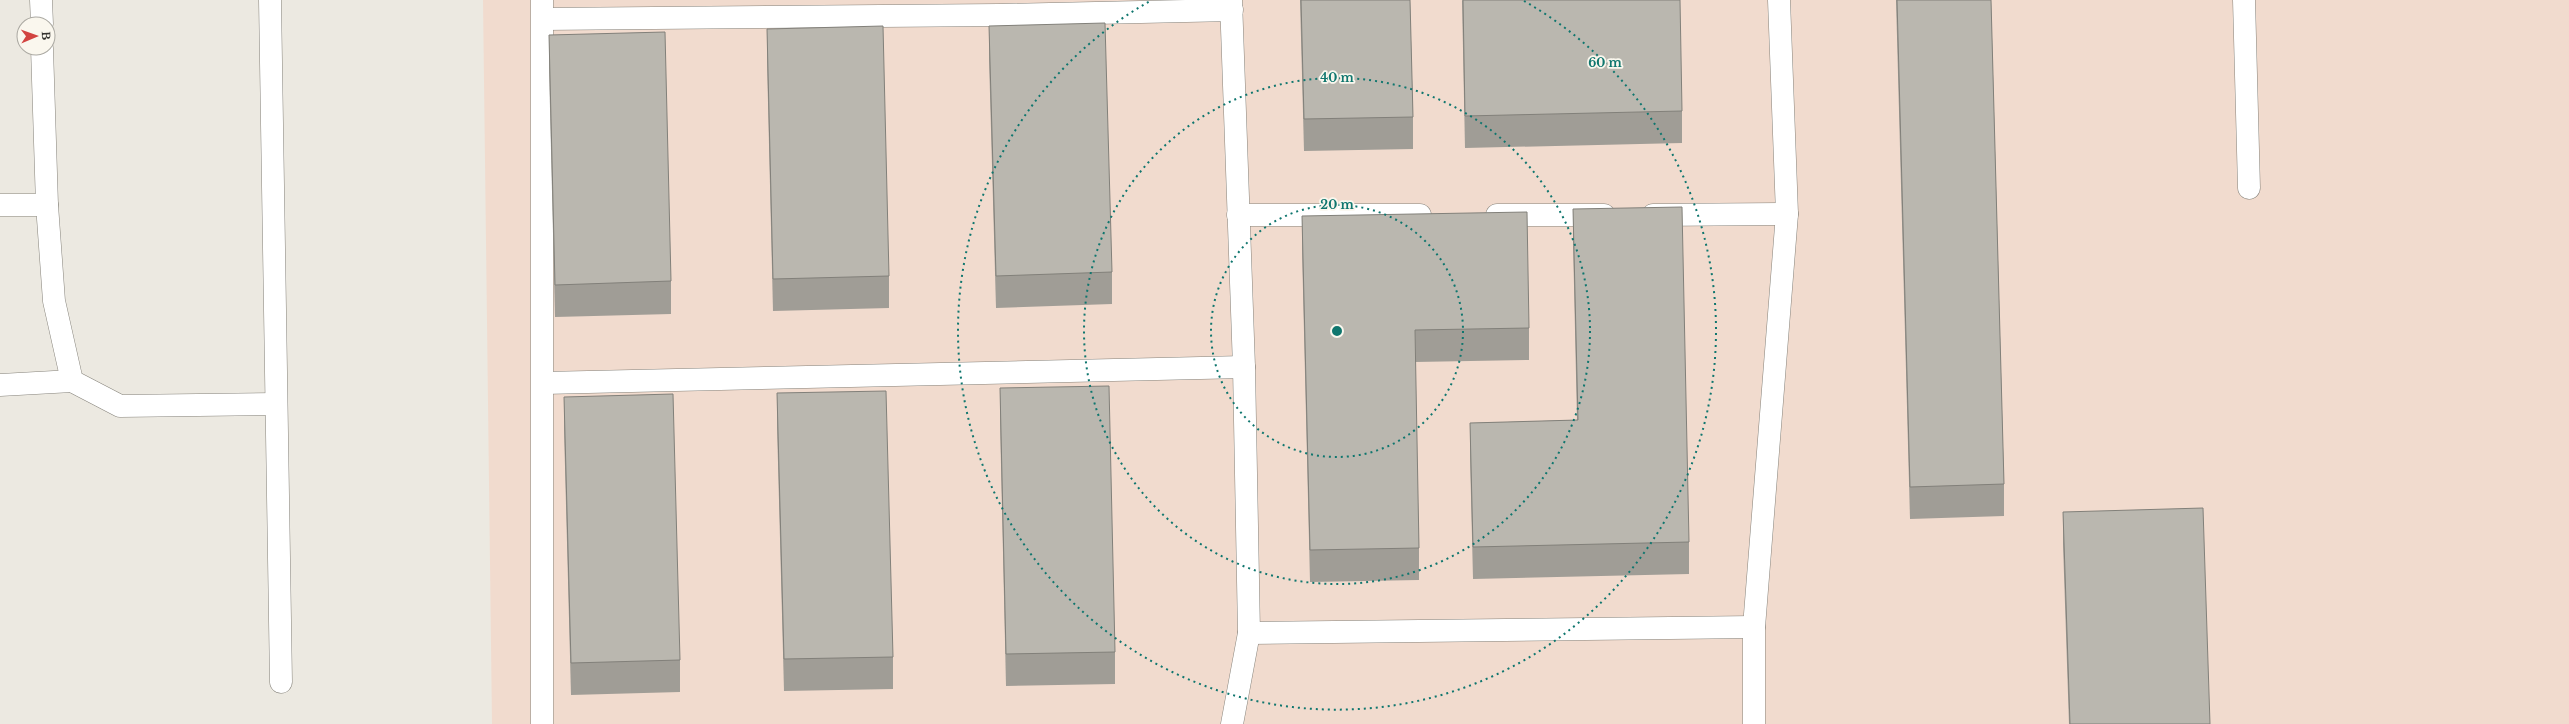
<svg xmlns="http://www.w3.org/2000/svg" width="2569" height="724" font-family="'Libre Baskerville',serif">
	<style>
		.commercial { fill: #f1dbce }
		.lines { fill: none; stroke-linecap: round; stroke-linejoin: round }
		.service-casing { stroke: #86837b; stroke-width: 23 }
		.service { stroke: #fff; stroke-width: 22 }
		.wall { fill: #a09d96 }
		.building { fill: #bab7af; stroke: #82807a }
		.ring { fill: none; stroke: #0f766e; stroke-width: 2; stroke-dasharray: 2 4 }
		.centre { fill: #0f766e; stroke: #faf7ee; stroke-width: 2 }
		.ring-label { font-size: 12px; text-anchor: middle; font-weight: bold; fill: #0f766e; stroke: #faf7ee; stroke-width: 3.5; stroke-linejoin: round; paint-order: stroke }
	</style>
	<rect width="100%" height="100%" fill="#ece9e1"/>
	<path class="commercial" d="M483 0H2569V724H492Z"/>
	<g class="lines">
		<defs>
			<g id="service">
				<path d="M41 0 42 24"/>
				<path d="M270 0 281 682"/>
				<path d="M542 0V724"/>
				<path d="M1231 0 1244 367 1249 633 1232 724"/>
				<path d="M2244 0 2249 188"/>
				<path d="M543 19 999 15 1232 10"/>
				<path d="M42 48 47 205 54 301 72 381 120 406 276 404"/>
				<path d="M0 205H47"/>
				<path d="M1238 215H1420"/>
				<path d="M1497 215H1604"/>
				<path d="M1653 215 1787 214"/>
				<path d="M544 383 1244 367"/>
				<path d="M0 385 72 381"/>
				<path d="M1249 633 1754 627"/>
				<path d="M1754 724V627L1787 214 1779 0"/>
			</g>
		</defs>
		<use href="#service" class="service-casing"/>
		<use href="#service" class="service"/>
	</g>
	<g class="wall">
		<path d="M1300 0H1410L1413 117V149L1304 151Z"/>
		<path d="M1462 0 1682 111V143L1465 148Z"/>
		<path d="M1896 0H1991L2004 484V516L1910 519Z"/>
		<path d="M989 26 1112 272V304L996 308 989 58Z"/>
		<path d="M767 29 889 276V308L773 311 767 61Z"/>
		<path d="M549 35 671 281V314L555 317 549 67Z"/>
		<path d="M1573 209 1689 542V574L1473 579 1470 455V423L1577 420 1573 241Z"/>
		<path d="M1302 216 1529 328V360L1415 362 1419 548V580L1310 582 1302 249Z"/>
		<path d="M1000 388 1115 652V684L1006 686 1000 420Z"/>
		<path d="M777 393 893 657V689L784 691 777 425Z"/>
		<path d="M564 397 680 660V692L571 695 564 429Z"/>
		<path d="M2063 512 2210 724H2069L2063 544Z"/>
	</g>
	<g class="building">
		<path d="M1301 0H1410L1413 117 1304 119Z"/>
		<path d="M1463 0H1680L1682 111 1465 116Z"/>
		<path d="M1897 0H1991L2004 484 1910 487Z"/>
		<path d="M1105 23 1112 272 996 276 989 26Z"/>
		<path d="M883 26 889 276 773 279 767 29Z"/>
		<path d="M665 32 671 281 555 285 549 35Z"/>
		<path d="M1682 207 1689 542 1473 547 1470 423 1578 420 1573 209Z"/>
		<path d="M1527 212 1529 328 1415 330 1419 548 1310 550 1302 216Z"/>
		<path d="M1109 386 1115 652 1006 654 1000 388Z"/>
		<path d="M886 391 893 657 784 659 777 393Z"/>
		<path d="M673 394 680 660 571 663 564 397Z"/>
		<path d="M2203 508 2210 724H2070L2063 512Z"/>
	</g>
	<g class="ring">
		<circle cx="1337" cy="331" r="126"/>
		<circle cx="1337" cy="331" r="253"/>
		<path d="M1524 1A379 379 0 1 1 1150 1"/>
	</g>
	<circle cx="1337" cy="331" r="6" class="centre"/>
	<g class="ring-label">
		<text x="1605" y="67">60 m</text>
		<text x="1337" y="82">40 m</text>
		<text x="1337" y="209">20 m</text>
	</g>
	<g transform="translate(36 36) rotate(88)"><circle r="19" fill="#faf7ee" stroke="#aba9a2"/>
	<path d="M0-3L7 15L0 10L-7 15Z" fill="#d24441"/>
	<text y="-6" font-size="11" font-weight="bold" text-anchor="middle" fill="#343330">B</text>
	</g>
</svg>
